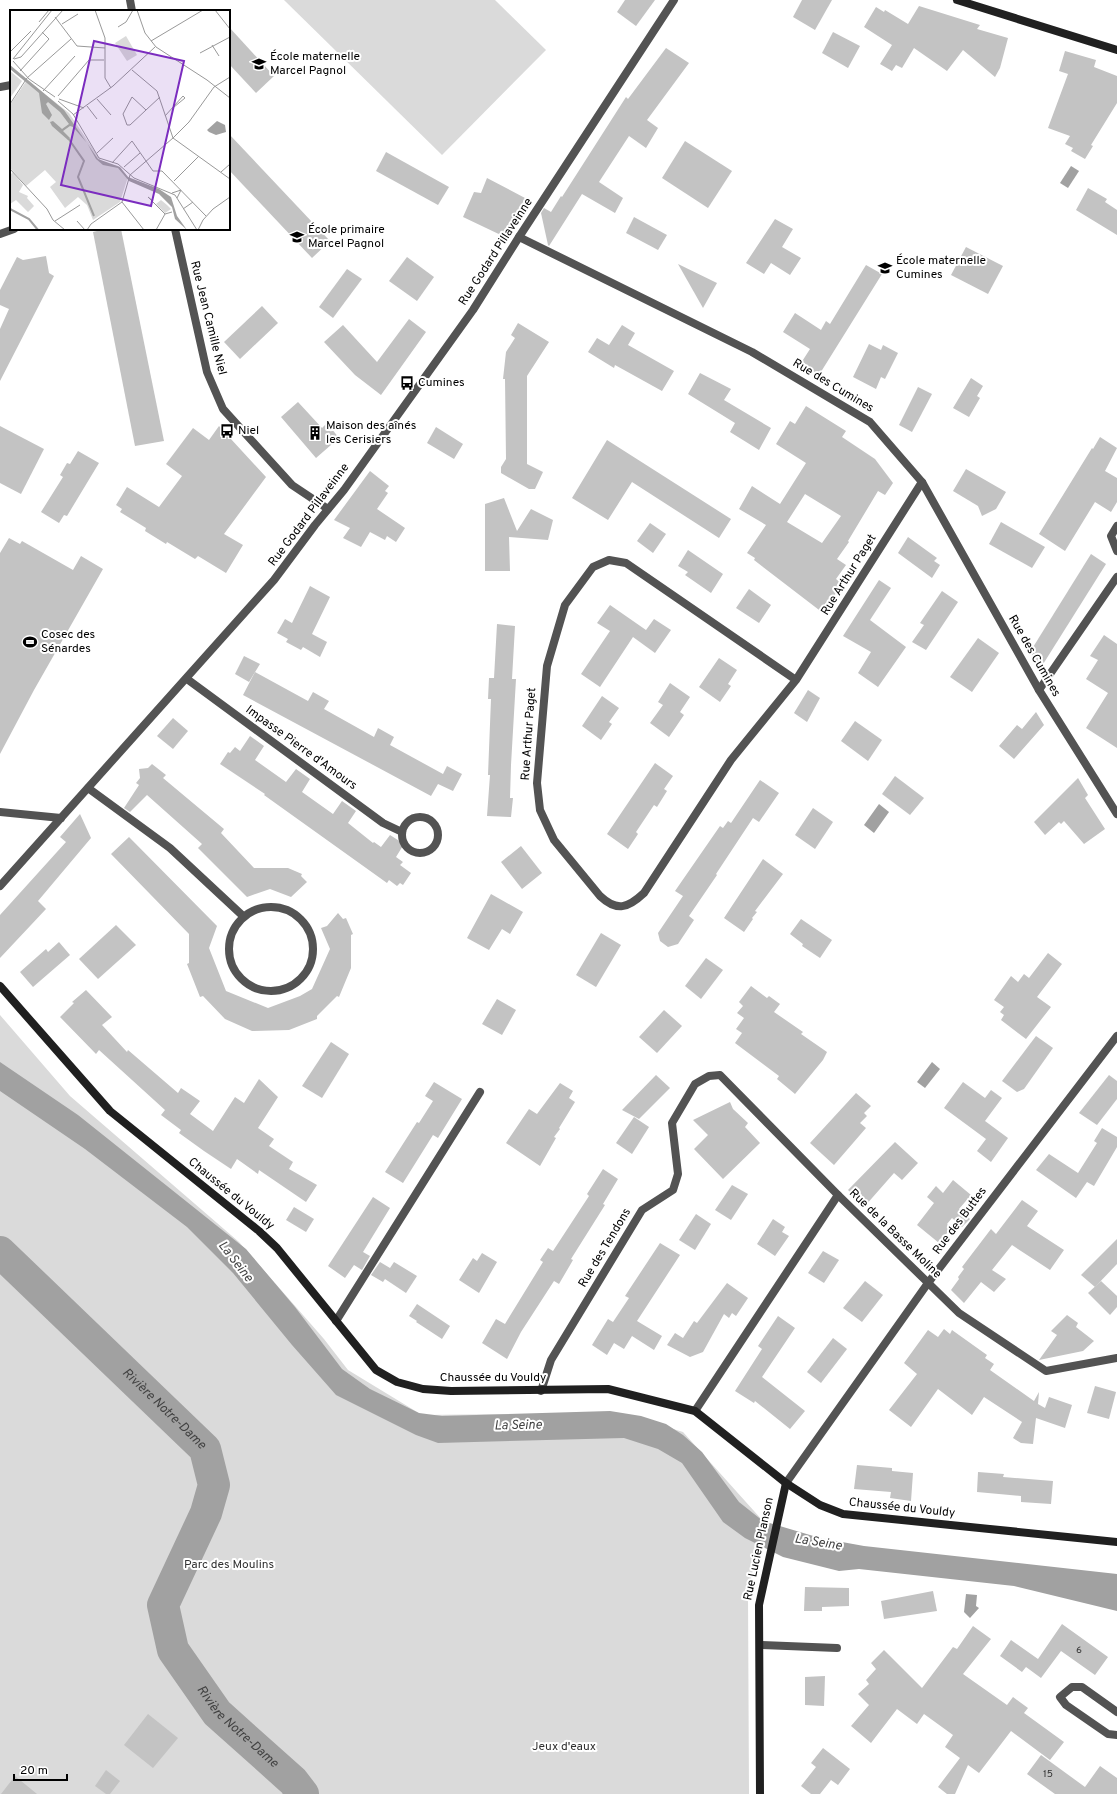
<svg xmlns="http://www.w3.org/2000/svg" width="1117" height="1794" font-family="Overpass,sans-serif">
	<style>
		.green { fill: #dadada }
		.water { fill: #a1a1a1 }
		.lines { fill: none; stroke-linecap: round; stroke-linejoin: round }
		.river { stroke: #a1a1a1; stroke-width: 32 }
		.building { fill: #c3c3c3; fill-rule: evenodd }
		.street { stroke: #535353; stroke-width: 8 }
		.secondary { stroke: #202020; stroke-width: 8 }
		.labels { text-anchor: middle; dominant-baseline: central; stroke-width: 4; stroke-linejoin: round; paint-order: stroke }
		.number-label { font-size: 10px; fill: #313131 }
		.poi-label { font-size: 12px; fill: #000; stroke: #fff; text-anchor: start }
		.street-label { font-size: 12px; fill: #000; stroke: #fff }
		.park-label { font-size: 12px; fill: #313131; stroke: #fff }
		.water-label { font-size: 13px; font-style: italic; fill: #424242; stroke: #fff }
		.inset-river { fill: none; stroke: #a1a1a1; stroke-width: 2 }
		.inset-road { fill: none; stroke: #999; stroke-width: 1 }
		.view { fill: #7b2cbf; fill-opacity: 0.15; stroke: #7b2cbf; stroke-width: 2 }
		.inset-edge { fill: none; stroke: #000; stroke-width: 2 }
	</style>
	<rect width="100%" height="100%" fill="#fff"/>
	<g class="green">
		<path d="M284 0H495L546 50 442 155Z"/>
		<path d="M0 1015 70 1096 239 1242 324 1339 348 1370 422 1415 621 1413 683 1432 763 1521 748 1594 749 1794H0Z"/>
	</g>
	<g class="water">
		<path d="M1071 166 1079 171 1068 188 1060 183Z"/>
		<path d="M879 804 889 812 874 833 864 825Z"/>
		<path d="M0 1062 78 1115 246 1249 295 1307 342 1369 370 1389 419 1413 442 1416 610 1411 641 1416 666 1424 683 1435 702 1452 739 1502 763 1521 820 1538 864 1546 1117 1574V1611L1014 1586 859 1569 839 1571 783 1557 745 1538 723 1522 682 1463 658 1449 624 1438 438 1443 416 1435 336 1395 292 1345 233 1273 187 1227 85 1149 0 1091Z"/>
		<path d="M932 1062 940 1069 925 1088 917 1082Z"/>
		<path d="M966 1594 977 1595 976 1606 979 1608 970 1618 964 1612Z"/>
	</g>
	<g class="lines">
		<path class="river" id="s1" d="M0 1252 205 1449 214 1485 206 1513 163 1605 173 1650 217 1713 293 1781 303 1794"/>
	</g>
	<g class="building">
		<path d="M625 0H655L636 26 617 12Z"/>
		<path d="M802 0H832L815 30 793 17Z"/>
		<path d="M919 6 980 25 977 29 1008 38 1000 68 995 77 963 50 947 71 914 48 902 68 896 65 892 71 880 64 892 45 864 27 876 7 884 12 885 10 908 24Z"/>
		<path d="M229 27 274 76 256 93 229 64Z"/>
		<path d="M833 32 860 46 848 68 822 53Z"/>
		<path d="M666 48 689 63 647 120 658 128 646 148 629 136 599 182 623 198 615 213 582 194 549 246 548 245 541 213 544 208 551 212 561 196 562 197 626 97 628 99Z"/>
		<path d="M1065 51 1096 60 1094 67 1117 76V103L1091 145 1093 146 1085 159 1071 151 1073 148 1065 144 1070 136 1048 128 1068 74 1059 71Z"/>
		<path d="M229 134 330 241 312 258 229 170Z"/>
		<path d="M685 141 732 171 708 208 662 178Z"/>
		<path d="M386 152 449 187 438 205 376 171Z"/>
		<path d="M487 178 525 198 505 237 463 217 474 192 481 193Z"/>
		<path d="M1088 188 1107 199 1105 202 1117 210V235L1076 210Z"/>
		<path d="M634 217 667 235 658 250 626 233Z"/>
		<path d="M775 219 793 229 782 247 801 258 790 275 771 263 764 274 746 263Z"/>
		<path d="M105 229H121L164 441 135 446 93 232Z"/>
		<path d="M966 247 1003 266 988 294 951 275Z"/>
		<path d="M46 256 49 273 54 276 0 381V329L9 309 0 305V290L17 257 23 260Z"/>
		<path d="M407 257 434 277 417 301 389 281Z"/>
		<path d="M678 264 717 283 703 308Z"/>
		<path d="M866 265 882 274 819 375 801 363 810 349 783 332 795 313 821 330 826 321 830 324Z"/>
		<path d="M347 269 362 279 333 318 319 307Z"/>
		<path d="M262 306 278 323 240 359 224 342Z"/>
		<path d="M409 319 426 332 381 395 355 375 324 342 343 325 377 362Z"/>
		<path d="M518 323 549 342 527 376V464L543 472 535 489H529L501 473V467L506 459 505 379H503L506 352 515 338 511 335Z"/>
		<path d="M622 325 635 333 628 345 674 371 662 391 615 365 614 368 588 352 597 338 609 345Z"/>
		<path d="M869 344 881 350 883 345 898 353 885 379 881 377 876 389 853 377Z"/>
		<path d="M700 373 731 389 724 400 771 428 759 450 730 432 735 423 688 394Z"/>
		<path d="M971 378 983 386 977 396 980 398 969 417 953 408Z"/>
		<path d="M918 387 932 394 912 432 899 425Z"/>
		<path d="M298 402 322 428 327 423 339 438 316 458 281 417Z"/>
		<path d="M806 406 846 431 842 437 875 459 893 483 885 495 878 491 848 541 849 542 837 559 846 565 836 579 842 584 823 613 754 560 755 558 747 553 766 525 739 509 752 486 780 504 806 463 776 444 790 421 795 424ZM805 494 841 516 822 543 787 522Z"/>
		<path d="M0 426 44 449 21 494 0 483Z"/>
		<path d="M219 426 266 477 224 534 243 545 226 573 198 556 195 559 167 542 166 544 145 531 146 528 120 512 122 509 116 505 127 487 159 507 182 476 166 464 193 428 209 440Z"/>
		<path d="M436 427 463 444 454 459 427 443Z"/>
		<path d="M1100 437 1117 448 1105 471 1117 478V502L1111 512 1095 502 1065 551 1039 534 1092 448 1093 449Z"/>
		<path d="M607 440 731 519 719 538 632 482 608 520 572 498Z"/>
		<path d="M78 451 99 463 67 516 64 515 59 523 41 512 63 477 60 475 67 463 70 464Z"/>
		<path d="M966 469 1006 492 996 509 982 516 978 506 953 491Z"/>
		<path d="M370 471 389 486 385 491 388 493 377 509 405 528 396 542 387 536 385 540 370 532 361 547 343 538 350 528 334 520Z"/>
		<path d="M504 498 517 531 531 509 553 520 548 540 509 537 510 571H485V504Z"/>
		<path d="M1001 522 1045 547 1032 568 989 544Z"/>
		<path d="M650 523 666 534 653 553 637 541Z"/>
		<path d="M908 537 937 558 934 561 940 565 932 578 898 553Z"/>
		<path d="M9 538 20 544 22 541 73 570 81 556 103 569 34 690 0 754V553Z"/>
		<path d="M688 550 723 574 711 593 685 575 688 572 678 566Z"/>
		<path d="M1091 554 1106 564 1040 669 1030 652Z"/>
		<path d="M879 580 891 588 870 620 906 647 878 687 858 673 871 652 843 636Z"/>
		<path d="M310 586 330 597 312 634 327 642 320 657 303 647 301 650 286 642 288 639 277 633 285 619 292 623Z"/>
		<path d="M749 589 771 605 759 623 736 608Z"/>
		<path d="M942 591 958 602 926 650 912 642 924 625 920 623Z"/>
		<path d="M610 605 646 630 654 619 671 630 655 653 633 637 600 687 581 674 610 631 597 623Z"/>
		<path d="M497 624 515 626 512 679H516L511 765 510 798H513L511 817 487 816 490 775H488L491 699H488L489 678H494Z"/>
		<path d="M1104 635 1117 644V748L1086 728 1108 693 1086 679 1098 660 1090 656Z"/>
		<path d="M978 638 999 653 972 692 950 677Z"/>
		<path d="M244 656 260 664 249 682 235 674Z"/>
		<path d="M719 658 737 670 728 684 731 686 720 702 699 687Z"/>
		<path d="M255 672 308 701 313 692 329 701 324 709 374 737 378 728 394 737 390 745 443 774 447 766 462 774 453 791 438 784 431 796 243 695Z"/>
		<path d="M670 683 690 697 680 712 684 715 669 737 650 723 663 705 658 702Z"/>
		<path d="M808 690 820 698 807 722 794 713Z"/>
		<path d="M602 696 619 708 609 722 612 724 601 740 582 726Z"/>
		<path d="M1036 712 1044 725 1014 759 999 746 1017 725 1022 729Z"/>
		<path d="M173 718 188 731 173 749 157 736Z"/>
		<path d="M855 721 882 740 868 761 841 741Z"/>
		<path d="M250 736 264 746 255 760 279 777 286 782 296 769 310 779 302 792 333 814 342 801 356 811 348 823 373 843 374 842 381 847 390 835 404 844 396 857 403 862 400 865 411 873 403 885 400 883 397 886 389 880 387 883 264 795 265 794 220 764 228 752 230 753 235 747 240 751Z"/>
		<path d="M655 763 673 776 664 789 667 791 657 807 654 805 636 832 638 834 628 849 607 834Z"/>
		<path d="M152 764 166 775 163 778 224 829 221 833 254 868H288L302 874 301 876 307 882 291 897 270 889 247 897 198 848 202 844 147 795 130 812 124 808 139 785 136 783 140 778 139 769 148 768Z"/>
		<path d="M895 776 924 798 910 815 882 794Z"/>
		<path d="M1078 778 1088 795 1085 798 1105 829 1084 844 1064 821 1061 824 1059 822 1045 835 1034 822Z"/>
		<path d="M760 780 779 793 759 822 753 818 716 874 717 875 689 916 694 920 678 944 668 947 660 941 658 933 683 896 675 891 720 826 723 828 728 821 731 823Z"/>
		<path d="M813 808 833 822 815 849 795 835Z"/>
		<path d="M80 814 91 838 38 901 46 909 0 958V915L66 842 60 837Z"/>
		<path d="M129 837 217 926 209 948 226 991 268 1008 300 996 312 989 330 949 321 928 327 926 338 913 343 919 346 918 353 934 351 935V968L339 997 337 996 317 1016V1019L289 1030 252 1031 225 1019 203 996 200 997 187 964 189 963V934L111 854Z"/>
		<path d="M521 846 542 873 522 889 501 862Z"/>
		<path d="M763 859 783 874 755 911 757 912 752 918 753 919 744 932 724 918Z"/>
		<path d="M491 894 523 912 510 934 502 929 489 950 467 938Z"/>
		<path d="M801 919 832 940 820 958 802 946 803 944 790 934Z"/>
		<path d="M116 925 136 945 98 979 79 959Z"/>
		<path d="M601 933 621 945 596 987 576 975Z"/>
		<path d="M59 942 70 955 33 987 20 972 46 949 48 952Z"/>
		<path d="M1048 953 1062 964 1037 997 1051 1007 1026 1039 1001 1020 1004 1015 1000 1012 1004 1007 994 1000 1011 976 1018 982 1024 974 1029 978Z"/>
		<path d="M706 958 723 970 701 999 685 986Z"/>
		<path d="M751 986 767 998 769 996 780 1004 774 1012 803 1032 801 1034 827 1052 823 1060 795 1094 777 1079 779 1076 735 1043 742 1033 736 1029 744 1018 737 1013 743 1006 739 1002Z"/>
		<path d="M86 990 112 1017 102 1025 127 1052 128 1050 178 1093 181 1088 200 1101 190 1114 213 1131 235 1097 244 1103 259 1079 278 1097 258 1128 274 1139 269 1146 293 1162 289 1169 317 1185 306 1202 259 1170 258 1174 237 1159 231 1169 204 1151 179 1133 181 1130 161 1115 165 1110 99 1050 96 1054 60 1017 74 1003 72 1002Z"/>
		<path d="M497 999 516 1010 502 1035 482 1024Z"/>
		<path d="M664 1010 682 1026 657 1053 639 1037Z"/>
		<path d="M1036 1036 1053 1048 1024 1089 1017 1092 1002 1081Z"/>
		<path d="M331 1042 349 1054 322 1098 302 1086Z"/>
		<path d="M656 1075 670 1088 639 1119 622 1110Z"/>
		<path d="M1109 1075 1117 1081V1099L1097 1125 1079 1113Z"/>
		<path d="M434 1082 462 1099 438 1138 433 1135 403 1183 385 1172 417 1122 419 1123 433 1101 425 1096Z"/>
		<path d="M963 1082 985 1098 991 1090 1002 1098 985 1121 1008 1138 991 1162 977 1151 986 1139 944 1108Z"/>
		<path d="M560 1083 573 1091 569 1098 575 1102 559 1128 560 1129 554 1137 556 1138 540 1166 506 1143 529 1109 537 1114Z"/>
		<path d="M856 1093 871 1106 864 1113 867 1116 860 1123 866 1128 834 1165 810 1143Z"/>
		<path d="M730 1102 733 1109 748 1123 745 1127 760 1143 723 1179 694 1149 708 1135 693 1120Z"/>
		<path d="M634 1117 649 1127 632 1154 616 1143Z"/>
		<path d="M1102 1128 1117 1137V1147L1094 1186 1087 1182 1076 1198 1036 1170 1049 1154 1078 1173 1097 1143 1094 1141Z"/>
		<path d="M895 1142 918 1163 902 1180 894 1173 865 1206 848 1190Z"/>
		<path d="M603 1169 618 1179 603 1204 605 1205 571 1259 573 1260 559 1284 554 1281 521 1332 507 1359 482 1343 496 1319 505 1324 543 1262 540 1260 548 1248 553 1251 589 1196 587 1194Z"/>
		<path d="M953 1180 971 1195 959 1209 970 1219 962 1227 952 1218 947 1224 951 1228 939 1243 917 1225 934 1203 927 1197 936 1186 943 1193Z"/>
		<path d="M732 1185 748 1194 731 1220 715 1210Z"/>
		<path d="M373 1197 390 1208 363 1252 370 1256 362 1270 354 1265 345 1278 328 1266Z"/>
		<path d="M1022 1200 1038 1211 1027 1226 1064 1250 1050 1270 1012 1245 992 1270 1006 1279 994 1292 981 1282 964 1303 951 1290 959 1279 958 1277 964 1269 962 1267 991 1229 996 1234Z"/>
		<path d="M294 1207 314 1219 306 1232 286 1220Z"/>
		<path d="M696 1214 711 1224 695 1250 679 1240Z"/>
		<path d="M773 1219 785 1227 782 1232 789 1236 775 1256 757 1244Z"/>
		<path d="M1117 1239V1264L1095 1287 1081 1275Z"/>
		<path d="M660 1243 680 1255 637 1321 662 1336 654 1350 632 1336 624 1349 614 1343 607 1355 592 1345 608 1319 613 1322 629 1298 625 1296Z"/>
		<path d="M823 1251 839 1260 824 1283 808 1273Z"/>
		<path d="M482 1253 497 1262 479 1293 459 1280 473 1258 477 1261Z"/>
		<path d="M380 1262 390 1268 394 1262 417 1276 406 1293 385 1279 383 1282 371 1275Z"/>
		<path d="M865 1281 883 1295 862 1322 843 1308Z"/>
		<path d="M1101 1281 1117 1296V1307L1110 1315 1088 1293Z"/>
		<path d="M727 1283 748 1298 736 1316 732 1313 729 1318 724 1314 703 1352 690 1357 667 1345 675 1333 683 1338 694 1321 697 1323Z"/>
		<path d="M417 1304 450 1326 442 1339 416 1322 417 1321 409 1316Z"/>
		<path d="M1067 1315 1078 1323 1076 1327 1094 1341 1083 1351 1039 1360 1057 1335 1051 1331Z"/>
		<path d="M778 1316 795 1328 762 1377 805 1411 790 1429 755 1401 754 1403 735 1391 762 1349 758 1346Z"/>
		<path d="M944 1329 950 1334 952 1330 987 1355 985 1358 994 1364 990 1370 1034 1401 1039 1392 1038 1404 1045 1408 1049 1397 1072 1405 1065 1428 1036 1418 1033 1444 1021 1443 1013 1438 1022 1422 984 1397 972 1415 938 1389 911 1427 889 1410 917 1374 904 1363 928 1330 938 1337Z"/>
		<path d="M833 1338 847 1349 821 1383 807 1372Z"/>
		<path d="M1095 1386 1116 1392 1109 1419 1087 1413Z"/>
		<path d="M857 1465 892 1468V1471L913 1473 911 1501 890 1498 891 1492 854 1489Z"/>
		<path d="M978 1472 1004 1474 1003 1477 1053 1481 1051 1504 1021 1502V1496L977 1492Z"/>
		<path d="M805 1587 849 1588V1606L822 1607V1611H804Z"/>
		<path d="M933 1591 937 1611 884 1619 881 1601Z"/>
		<path d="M1062 1624 1108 1657 1095 1675 1061 1651 1041 1678 1026 1667 1022 1672 1000 1656 1011 1640 1038 1659Z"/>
		<path d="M973 1626 991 1639 963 1674 1007 1705 1013 1697 1028 1708 1024 1713 1064 1742 1050 1760 1011 1731 979 1773 968 1765 955 1794H947L938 1787 960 1758 945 1747 953 1735 924 1714 917 1724 897 1709 871 1743 851 1726 869 1705 858 1694 869 1684 866 1680 876 1669 871 1663 884 1650 922 1688 953 1647 957 1649Z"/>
		<path d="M825 1676 824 1706 805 1705V1677Z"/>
		<path d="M148 1714 178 1738 153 1768 124 1745Z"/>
		<path d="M823 1748 850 1769 838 1785 831 1780 820 1794H811L801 1786 816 1767 811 1763Z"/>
		<path d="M1041 1755 1085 1787 1100 1766 1117 1778V1794H1055L1027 1774Z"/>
		<path d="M106 1770 120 1781 110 1794H106L95 1786Z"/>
		<path d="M15 1776 37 1794H1Z"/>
	</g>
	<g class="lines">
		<g class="street">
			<path d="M130 0 132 11"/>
			<path d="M0 87 11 85"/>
			<path d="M175 229 207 372 223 409 292 485 328 509"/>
			<path d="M0 234 14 229"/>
			<path d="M519 237 752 352 870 422 922 482 1039 690 1117 814"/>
			<path d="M1117 526 1111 536 1117 551"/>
			<path d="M187 679 383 823 402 832"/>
			<path d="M796 680 626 563 609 560 593 567 565 605 547 666 537 783 540 810 554 840 600 896C617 912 628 908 644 893L731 760 796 680 922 482"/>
			<path d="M1039 690 1117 577"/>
			<path d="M88 788 170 848 243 916"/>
			<path d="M0 812 61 818"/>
			<circle cx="420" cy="835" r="18"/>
			<path d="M0 886 274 580 315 525 344 490 473 310 519 237 674 0"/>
			<circle cx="271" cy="949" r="42"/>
			<path d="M336 1321 480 1092"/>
			<path d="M541 1391 551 1360 642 1210 673 1190 678 1174 672 1123 695 1084 709 1076 720 1075 838 1195 959 1313 1046 1371 1117 1358"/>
			<path d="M695 1411 838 1195"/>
			<path d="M786 1483 928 1283 1117 1036"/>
			<path d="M760 1645 837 1648"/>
			<path d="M1117 1712 1082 1687H1072L1060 1697 1066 1705 1108 1734 1117 1735"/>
		</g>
		<g class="secondary">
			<path d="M957 0 1117 50"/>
			<path d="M0 986 110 1111 259 1231 277 1248 376 1370 397 1382 423 1389 451 1391 608 1389 695 1411 786 1483 820 1505 843 1514 1117 1542"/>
			<path d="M760 1794 759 1605 786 1483"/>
		</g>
	</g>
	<defs>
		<symbol id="school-bare" viewBox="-9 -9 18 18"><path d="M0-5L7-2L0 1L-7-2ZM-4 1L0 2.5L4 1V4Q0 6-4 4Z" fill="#000" stroke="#fff" stroke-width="2.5" paint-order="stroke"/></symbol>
		<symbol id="bus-bare" viewBox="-9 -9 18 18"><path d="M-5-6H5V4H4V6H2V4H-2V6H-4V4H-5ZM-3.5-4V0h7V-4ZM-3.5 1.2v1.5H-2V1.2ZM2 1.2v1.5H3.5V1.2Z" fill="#000" stroke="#fff" stroke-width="2.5" paint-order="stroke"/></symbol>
		<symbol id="building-bare" viewBox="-9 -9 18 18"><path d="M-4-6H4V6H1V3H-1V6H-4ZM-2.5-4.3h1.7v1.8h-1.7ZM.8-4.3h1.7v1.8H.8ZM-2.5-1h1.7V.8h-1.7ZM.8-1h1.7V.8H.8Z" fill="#000" stroke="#fff" stroke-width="2.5" paint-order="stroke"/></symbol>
		<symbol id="stadium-bare" viewBox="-9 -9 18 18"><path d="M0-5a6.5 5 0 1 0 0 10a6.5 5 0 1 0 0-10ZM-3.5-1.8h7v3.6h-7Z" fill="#000" stroke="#fff" stroke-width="2.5" paint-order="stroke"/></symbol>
	</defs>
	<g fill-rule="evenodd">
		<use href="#school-bare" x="249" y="54" width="20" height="20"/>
		<use href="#school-bare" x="287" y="227" width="20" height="20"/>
		<use href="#school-bare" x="875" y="258" width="20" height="20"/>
		<use href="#bus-bare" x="397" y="373" width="20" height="20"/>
		<use href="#bus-bare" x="217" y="421" width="20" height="20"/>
		<use href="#building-bare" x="305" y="423" width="20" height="20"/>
		<use href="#stadium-bare" x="20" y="632" width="20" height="20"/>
	</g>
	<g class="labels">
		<g class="number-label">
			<text x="1079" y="1650">6</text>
			<text x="1048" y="1774">15</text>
		</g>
		<g class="poi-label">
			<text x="270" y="57">École maternelle<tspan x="270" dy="14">Marcel Pagnol</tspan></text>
			<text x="308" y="230">École primaire<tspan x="308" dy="14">Marcel Pagnol</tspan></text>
			<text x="896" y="261">École maternelle<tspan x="896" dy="14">Cumines</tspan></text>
			<text x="418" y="383">Cumines</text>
			<text x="326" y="426">Maison des aînés<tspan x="326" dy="14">les Cerisiers</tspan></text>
			<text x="238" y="431">Niel</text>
			<text x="41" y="635">Cosec des<tspan x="41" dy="14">Sénardes</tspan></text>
		</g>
		<g class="street-label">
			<text transform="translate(496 252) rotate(-57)">Rue Godard Pillaveinne</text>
			<text transform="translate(208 318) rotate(76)">Rue Jean Camille Niel</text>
			<text transform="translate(833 386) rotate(31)">Rue des Cumines</text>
			<text transform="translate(309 515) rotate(-53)">Rue Godard Pillaveinne</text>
			<text transform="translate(849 575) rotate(-58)">Rue Arthur Paget</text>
			<text transform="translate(1034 656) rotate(60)">Rue des Cumines</text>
			<text transform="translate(529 734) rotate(-86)">Rue Arthur Paget</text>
			<text transform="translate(301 748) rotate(36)">Impasse Pierre d'Amours</text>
			<text transform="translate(231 1194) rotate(39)">Chaussée du Vouldy</text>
			<text transform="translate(960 1221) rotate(-53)">Rue des Buttes</text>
			<text transform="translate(895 1234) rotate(44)">Rue de la Basse Moline</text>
			<text transform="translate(605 1248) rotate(-59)">Rue des Tendons</text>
			<text x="493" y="1378">Chaussée du Vouldy</text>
			<text transform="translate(902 1508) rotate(6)">Chaussée du Vouldy</text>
			<text transform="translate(759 1549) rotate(-78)">Rue Lucien Planson</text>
		</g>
		<g class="park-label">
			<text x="229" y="1565">Parc des Moulins</text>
			<text x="564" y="1747">Jeux d'eaux</text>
		</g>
		<g class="water-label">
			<text transform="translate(235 1262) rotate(52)">La Seine</text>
			<text stroke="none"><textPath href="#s1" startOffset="227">Rivière Notre-Dame</textPath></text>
			<text transform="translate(518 1426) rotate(-1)">La Seine</text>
			<text transform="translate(818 1543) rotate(9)">La Seine</text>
			<text stroke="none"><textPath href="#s1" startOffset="599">Rivière Notre-Dame</textPath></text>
		</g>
	</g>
	<g transform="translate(10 10)">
		<rect width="220" height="220" fill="#fff"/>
		<path d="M116 26 127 45 117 51 105 33ZM0 61 12 71 0 88ZM17 70 59 103 92 152 108 156 118 167 110 192 83 210 77 195 68 187 55 198 40 177 46 172 35 160 16 176 0 158V95ZM3 162 13 175 9 182 18 186 17 188 24 196 18 202 6 190 0 194V165ZM151 190 157 195 161 199 155 203 146 194Z" fill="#dadada"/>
		<path d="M0 55 54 100 88 149 110 157 118 167 149 179 161 187 167 206 177 220 165 209 162 197 149 184 119 171 108 158 93 155 86 149 77 133 63 117 60 116 53 121 60 128 58 130 42 116 40 112 43 111 52 119 59 114 50 102 38 92 36 94 42 105 39 110 32 103 29 83 0 59ZM207 111 215 115 216 122 206 125 199 122 197 120Z" fill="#a1a1a1"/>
		<path class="inset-river" d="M58 128 74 151 68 167 84 206M0 199 19 209 28 220"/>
		<path class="inset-road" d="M85 0 95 28V68L101 78M127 0 135 23 146 37 197 70 220 88M205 0 220 19M45 7 67 36 95 38M29 12 39 0M52 14 68 4M108 17 116 12 123 0M141 31 193 0M202 35 209 46M0 42 21 21M190 43 220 27M3 49 42 0M4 49 11 47 53 0M3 51 19 69 45 87M122 60 147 81 163 128M10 61 39 29 32 22M33 81 65 46M48 86 79 50H94M49 89 74 98M87 89 101 105M48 91 63 104 89 148 108 154 124 168 165 185 187 220M0 94 17 68 61 29M77 96 87 109M164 97 175 88M136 100 122 87 113 104 117 115H120L136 100 150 87M63 105 103 76 145 37M155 106 173 86 175 88M163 128 220 169M87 143 103 128M102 153 122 131 143 161H152L196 206M114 157 130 143M0 159 37 199 43 210 55 220M211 162 220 154M164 171 189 146M162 183 171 180 167 188M143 191 138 187 155 204M112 192 120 165 163 128 179 112 204 77 220 67M112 192 134 220M173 199 183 192M45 211 70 195M67 211 75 220M77 220 81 214 112 192M146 220 155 204 162 202M188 220 193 210 203 199 220 187"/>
		<path class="view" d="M84 31 174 51 141 196 51 175Z"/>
		<rect width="220" height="220" class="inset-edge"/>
	</g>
	<path d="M14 1774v6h53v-6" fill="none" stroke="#000000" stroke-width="2"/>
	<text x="20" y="1774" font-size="12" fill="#000000" stroke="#ffffff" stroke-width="3" paint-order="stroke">20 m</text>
</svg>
